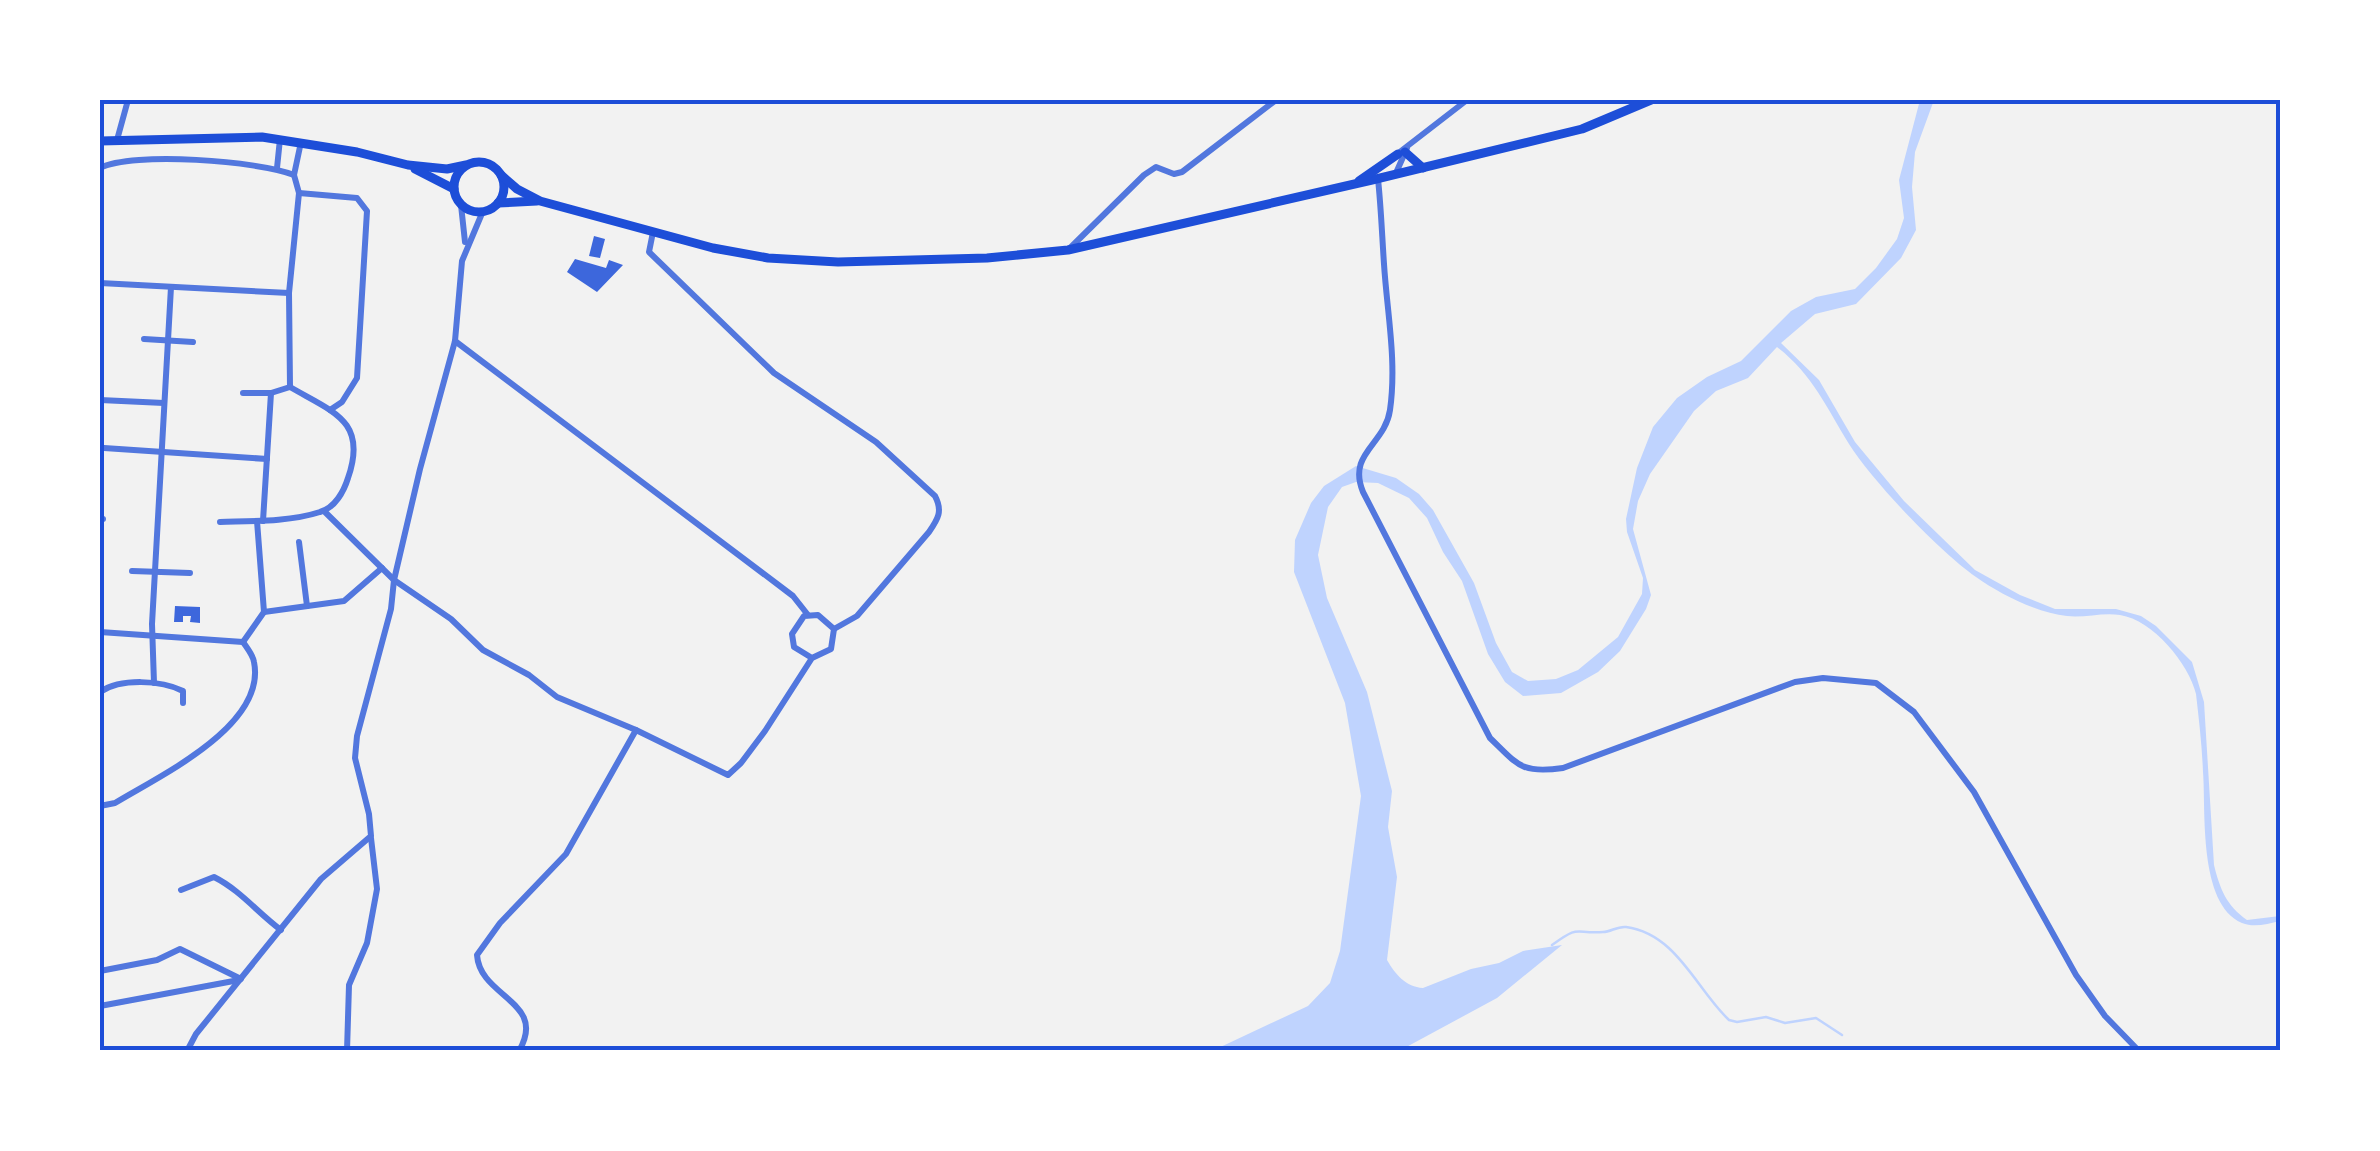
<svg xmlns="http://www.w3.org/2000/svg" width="2380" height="1151" font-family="Commissioner,sans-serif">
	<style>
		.water { fill: #bfd3fe }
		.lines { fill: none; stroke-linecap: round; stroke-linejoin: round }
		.stream { stroke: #bfd3fe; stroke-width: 2.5 }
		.building { fill: #3d67dc }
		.minor { stroke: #5277de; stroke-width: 6 }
		.primary { stroke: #1d4ed8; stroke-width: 9 }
		.neatline { fill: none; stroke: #1d4ed8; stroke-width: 4 }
	</style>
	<rect width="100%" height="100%" fill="#f2f2f2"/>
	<path class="water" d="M1920 100H1934L1915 152 1912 187 1916 230 1901 258 1856 304 1815 314 1781 343 1819 380 1855 442 1904 501 1975 570 2020 595 2055 609H2116L2141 616 2156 626 2192 662 2204 702 2214 865C2220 889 2226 905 2247 920L2280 916V921C2267 924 2254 928 2242 923 2198 904 2206 811 2203 772 2202 746 2199 720 2196 694 2189 664 2153 620 2120 615 2103 612 2085 618 2067 616 2037 613 2000 594 1976 577 1939 551 1873 482 1849 444 1827 408 1812 374 1777 347L1748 378 1716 391 1694 411 1650 474 1638 501 1633 529 1651 595 1646 609 1620 651 1598 672 1561 693 1523 696 1505 682 1488 654 1462 581 1443 552 1427 518 1409 498 1378 483 1356 482 1342 487 1328 507 1318 555 1327 598 1367 692 1392 791 1388 827 1397 877 1387 960C1395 974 1406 987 1423 988L1471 969 1499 963 1523 951 1562 945 1497 998 1399 1051H1212L1308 1006 1330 983 1340 951 1361 796 1345 703 1294 572 1295 540 1311 503 1324 486 1356 466 1396 478 1419 494 1433 510 1474 583 1496 643 1512 672 1528 681 1556 679 1578 670 1618 637 1642 594 1643 578 1627 532 1626 519 1637 468 1653 427 1677 398 1707 377 1741 361 1791 311 1816 297 1855 289 1876 268 1897 239 1904 218 1899 180Z"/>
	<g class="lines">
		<path class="stream" d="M1552 945C1581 924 1573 934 1603 932 1611 932 1617 926 1626 927 1677 934 1696 989 1729 1020L1737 1022 1766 1017 1785 1023 1816 1018 1842 1035"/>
	</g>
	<g class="building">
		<path d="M594 236 605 239 600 258 589 256Z"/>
		<path d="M575 259 606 268 609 260 623 265 597 292 567 272Z"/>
		<path d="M175 606 200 607V623L190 622 191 616H183V622H174Z"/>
	</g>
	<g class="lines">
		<g class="minor">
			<path d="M117 140 128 100"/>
			<path d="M1401 151 1467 100"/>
			<path d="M100 168C132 151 260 161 294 175"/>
			<path d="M277 168 280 139"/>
			<path d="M1396 173 1407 148"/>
			<path d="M1378 179C1381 207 1382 235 1384 264 1387 312 1397 361 1390 410 1385 445 1347 453 1363 492L1490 738C1518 765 1521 774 1563 768L1795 682 1823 678 1876 683 1914 712 1974 792 2076 975 2105 1016 2139 1051"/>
			<path d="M299 193 357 198 367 211 357 378 342 402 330 410"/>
			<path d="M461 205 465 242"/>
			<path d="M653 232 649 252 774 373 876 442 935 496C943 511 938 519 929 532L857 616 834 629"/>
			<path d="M1069 249 1144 175 1156 167 1174 174 1182 172 1276 100"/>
			<path d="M100 283 289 293"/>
			<path d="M144 339 193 342"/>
			<path d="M455 341 793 596 808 615"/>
			<path d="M290 387 289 293 299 193 294 175 301 142"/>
			<path d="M243 393H271L290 387"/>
			<path d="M100 400 164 403"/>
			<path d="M104 448 267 459"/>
			<path d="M325 512 394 580 451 619 483 650 529 675 557 697 636 730 728 775 741 763 765 731 812 658 831 649 834 629 818 615 804 616 792 634 794 647 812 658"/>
			<path d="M100 519H103"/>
			<path d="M263 521 271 393"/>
			<path d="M220 522C252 521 289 522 320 512 335 508 344 491 348 478 368 421 333 412 290 387"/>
			<path d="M299 542 307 606"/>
			<path d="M132 571 190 573"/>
			<path d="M264 612 344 601 382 568"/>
			<path d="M100 632 243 642 264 612 257 521"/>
			<path d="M154 683 152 624 171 287"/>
			<path d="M100 692C121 678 161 680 183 691V703"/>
			<path d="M100 806 115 803C159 776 267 726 254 662 253 655 247 648 243 642"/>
			<path d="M181 890 214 877C240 890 258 913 281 930"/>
			<path d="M100 971 157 960 180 949 241 979"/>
			<path d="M100 1006 239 980"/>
			<path d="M187 1051 196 1034 321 879 371 836 369 814 355 758 357 736 391 609 394 580 420 469 455 341 462 261 483 211"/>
			<path d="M347 1051 349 985 367 943 377 889 371 838"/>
			<path d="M519 1051C548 1001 480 998 477 955L500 923 566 854 636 730"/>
		</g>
		<g class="primary">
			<path d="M100 141 262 137 357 152 408 165 447 169 466 165"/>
			<path d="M1405 152 1423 168"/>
			<circle cx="479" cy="187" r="25"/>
			<path d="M415 169 454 189"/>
			<path d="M501 175 517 189 540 201 713 248 768 258 838 262 987 258 1068 250 1372 180 1582 129 1651 100"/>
			<path d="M1359 181 1398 154"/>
			<path d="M498 203 537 201"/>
		</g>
	</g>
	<rect width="2380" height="1151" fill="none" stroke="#ffffff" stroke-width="205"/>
	<rect x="102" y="102" width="2176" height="946" class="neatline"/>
</svg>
